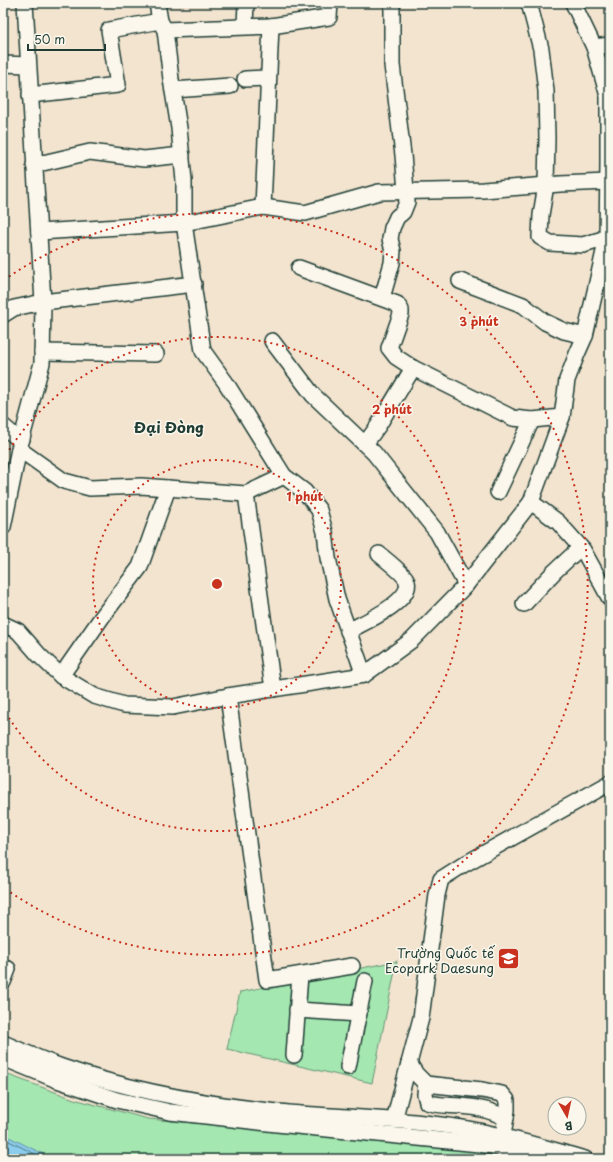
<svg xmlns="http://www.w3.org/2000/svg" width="613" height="1162" font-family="'Playpen Sans',sans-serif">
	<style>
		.green { fill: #a5e7b1; stroke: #629272 }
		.water { fill: #8ccced; stroke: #6093a3 }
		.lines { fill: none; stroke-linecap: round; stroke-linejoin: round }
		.shore { stroke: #4b767e; stroke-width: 1 }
		.minor-casing { stroke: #1f3d34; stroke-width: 18 }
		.minor { stroke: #fbf7ec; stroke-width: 15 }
		.ring { fill: none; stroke: #c8321e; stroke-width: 2; stroke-dasharray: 2 4 }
		.labels { text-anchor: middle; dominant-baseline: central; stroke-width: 3; stroke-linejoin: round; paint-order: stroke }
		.poi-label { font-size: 13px; fill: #1f3d34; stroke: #fbf7ec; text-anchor: end }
		.quarter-label { font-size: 15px; font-weight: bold; fill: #1f3d34; stroke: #fbf7ec }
		.centre { fill: #c8321e; stroke: #fbf7ec; stroke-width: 2 }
		.ring-label { font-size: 12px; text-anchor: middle; font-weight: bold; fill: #c8321e; stroke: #fbf7ec; stroke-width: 3; stroke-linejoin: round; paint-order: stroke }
	</style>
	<rect width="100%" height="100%" fill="#f3e4d0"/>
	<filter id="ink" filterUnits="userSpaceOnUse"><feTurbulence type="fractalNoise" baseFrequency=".025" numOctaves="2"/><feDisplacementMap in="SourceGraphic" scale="8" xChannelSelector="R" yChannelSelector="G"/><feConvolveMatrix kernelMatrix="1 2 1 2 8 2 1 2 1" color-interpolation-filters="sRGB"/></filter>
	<g filter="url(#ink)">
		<g class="green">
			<path d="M397 961 372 1083 227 1049 240 992Z"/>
			<path d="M3 1073 74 1099 148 1119 443 1144 522 1159H3Z"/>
		</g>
		<path class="water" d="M3 1134 49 1157 57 1159H3Z"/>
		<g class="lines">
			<path class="shore" d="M3 1138 45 1159"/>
			<defs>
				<g id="minor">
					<path d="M157 3 160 21 165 30 171 79 179 128 184 181V223L203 351 226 383 284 476 305 492 319 510 325 532 328 558 337 599 364 675"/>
					<path d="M529 3 541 49 546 91 547 138 546 185 541 215 540 237 550 243 583 245 610 237"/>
					<path d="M245 26 246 3"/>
					<path d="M271 26 329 17 330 3"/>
					<path d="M165 30 271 26 263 207"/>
					<path d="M594 47 610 45"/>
					<path d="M3 64 28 65"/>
					<path d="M245 79 268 78"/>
					<path d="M173 90 230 86"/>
					<path d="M30 95 118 85 109 30 160 21"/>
					<path d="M34 165 90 152 144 159 182 155"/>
					<path d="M39 232 184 223 263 207 305 213 379 192 483 190 560 184 608 182"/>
					<path d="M299 268 397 304 401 310V314L389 348 396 357 413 368 513 418 532 420 562 417"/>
					<path d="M460 281 523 305 545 322 564 331 585 336"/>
					<path d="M382 298 392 263 393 251 390 239 392 228 397 217 403 212 407 202 403 155 392 65V3"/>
					<path d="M3 315 14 308 43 302 194 284"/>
					<path d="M272 341 313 395 374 453 437 532 466 585"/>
					<path d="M42 352 156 354"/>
					<path d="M3 426 16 437 22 439"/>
					<path d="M365 444 378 426 413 368"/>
					<path d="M19 449 64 481 90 488 141 486 246 494 284 476"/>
					<path d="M498 492 532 420"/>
					<path d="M246 494 273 689"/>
					<path d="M531 502 558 522 583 550 610 599"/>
					<path d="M3 527 19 449 42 363 43 302 25 3"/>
					<path d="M524 604 554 572 580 548"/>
					<path d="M3 624 18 631 39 655 61 676 94 696 124 705 173 707 228 696 364 675 412 640 466 585 531 502 562 417 567 380 577 354 585 336 607 238 608 164V96L594 47 573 3"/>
					<path d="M348 631C361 624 417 600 406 579 403 573 386 560 379 554"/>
					<path d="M61 676 102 617 140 567 168 488"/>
					<path d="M228 696 267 980 352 966"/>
					<path d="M3 982 8 969"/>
					<path d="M297 1010 359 1014"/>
					<path d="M3 1043C22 1051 42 1060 62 1067 131 1091 205 1104 278 1112 339 1118 401 1118 462 1128 504 1135 545 1148 585 1159"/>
					<path d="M294 1055 300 975"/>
					<path d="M3 1058 57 1080 117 1100 170 1112 277 1124 479 1144 492 1146 534 1159"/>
					<path d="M409 1063 416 1074 426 1084 482 1090 502 1094 507 1100V1110L503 1136"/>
					<path d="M348 1067 365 981"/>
					<path d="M426 1084 425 1094 427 1102C437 1106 449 1105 461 1106 475 1107 493 1111 506 1118"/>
					<path d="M394 1120 421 1018 437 895 441 879 463 865 610 783"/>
				</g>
			</defs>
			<use href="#minor" class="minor-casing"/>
			<use href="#minor" class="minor"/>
		</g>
	</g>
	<g class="ring">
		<circle cx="217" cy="584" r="124"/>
		<path d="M3 460A247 247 0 1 1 3 708"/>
		<path d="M4 280A371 371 0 1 1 4 888"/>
	</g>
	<defs>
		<symbol id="school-square" viewBox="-11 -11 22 22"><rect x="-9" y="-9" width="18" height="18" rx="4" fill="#c8321e" stroke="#fbf7ec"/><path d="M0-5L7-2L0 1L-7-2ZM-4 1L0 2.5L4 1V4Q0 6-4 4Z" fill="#fff"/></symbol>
	</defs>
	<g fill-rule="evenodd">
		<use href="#school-square" x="496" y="946" width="25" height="25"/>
	</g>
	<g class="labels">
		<g class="poi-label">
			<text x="494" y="952">Trường Quốc tế<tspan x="494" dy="15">Ecopark Daesung</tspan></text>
		</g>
		<g class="quarter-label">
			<text x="169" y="426">Đại Đòng</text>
		</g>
	</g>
	<circle cx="217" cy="584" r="6" class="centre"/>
	<g class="ring-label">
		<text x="479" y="326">3 phút</text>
		<text x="392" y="414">2 phút</text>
		<text x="305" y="501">1 phút</text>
	</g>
	<rect width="613" height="1162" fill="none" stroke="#fbf7ec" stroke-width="16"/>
	<rect x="8" y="8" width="597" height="1146" fill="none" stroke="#1f3d34" stroke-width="1.5" filter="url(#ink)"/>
	<g transform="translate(567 1116) rotate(171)"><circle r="19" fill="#fbf7ec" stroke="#a3ada2"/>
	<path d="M0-3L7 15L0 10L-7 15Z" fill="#c8321e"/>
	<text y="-6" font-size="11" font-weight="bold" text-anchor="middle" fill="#1f3d34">B</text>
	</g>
	<path d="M28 44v6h77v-6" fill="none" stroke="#1f3d34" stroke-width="2"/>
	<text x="34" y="44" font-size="12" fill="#1f3d34" stroke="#fbf7ec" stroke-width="3" paint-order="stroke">50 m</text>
</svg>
